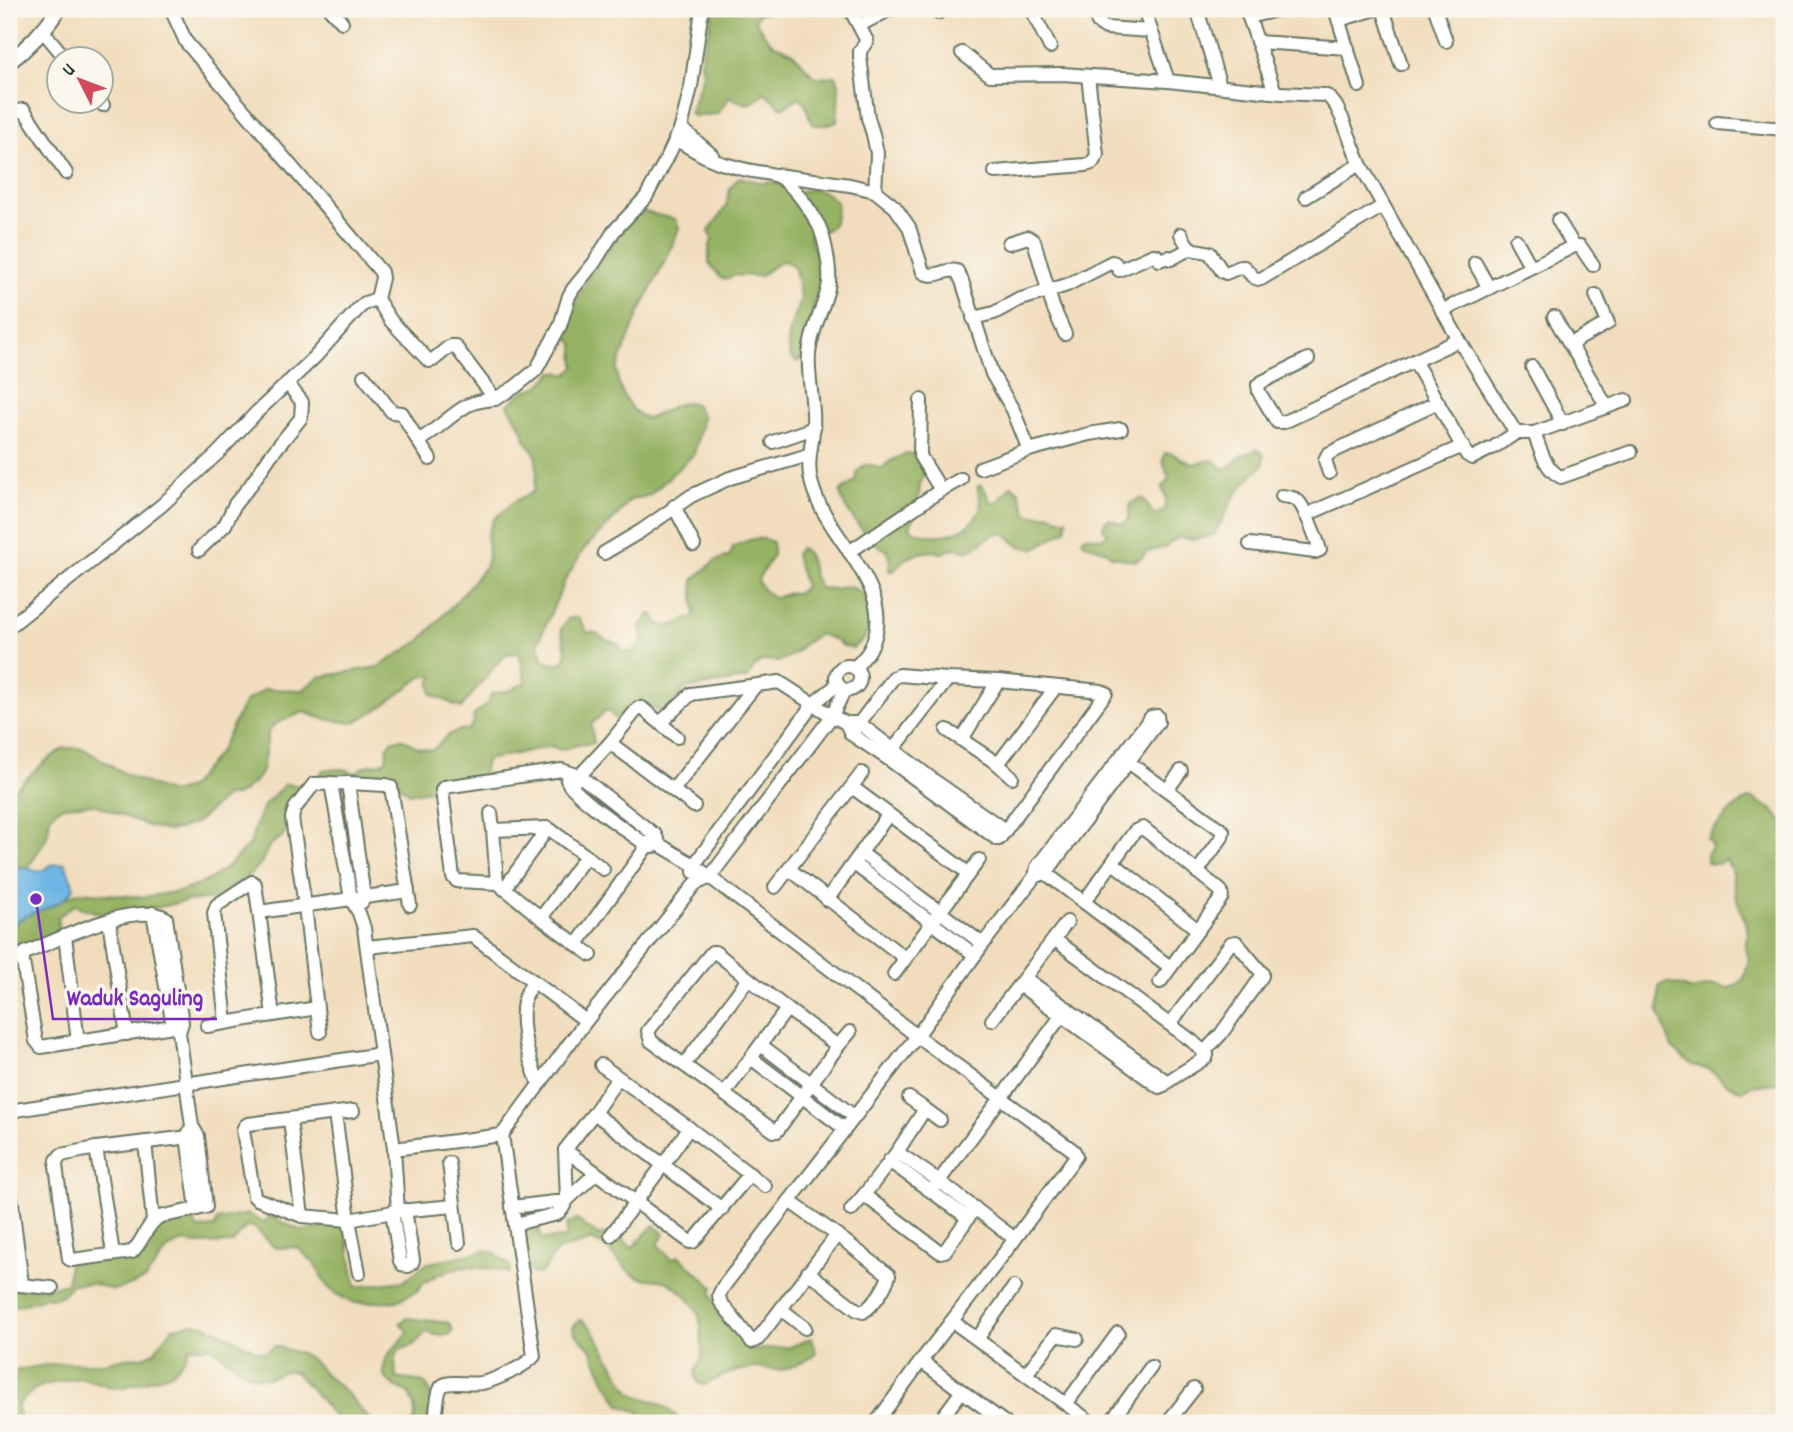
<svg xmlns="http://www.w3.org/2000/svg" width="1793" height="1432" font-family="Dekko,sans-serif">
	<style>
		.forest { fill: #96b264; stroke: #5a784c; stroke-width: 2 }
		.water { fill: #6db5e5; stroke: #46798c; stroke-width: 2 }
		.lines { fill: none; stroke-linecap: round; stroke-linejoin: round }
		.minor-casing { stroke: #687564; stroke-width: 16 }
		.tertiary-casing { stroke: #687564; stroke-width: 18 }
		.minor { stroke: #fff; stroke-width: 12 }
		.tertiary { stroke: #fff; stroke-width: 14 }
		.leader { fill: none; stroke: #7b2cbf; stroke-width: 2.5 }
		.callout-dot { fill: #7b2cbf; stroke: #fbf7ec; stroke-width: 2.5 }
		.callout-label { font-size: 24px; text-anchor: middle; font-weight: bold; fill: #7b2cbf; stroke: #fbf7ec; stroke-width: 7; stroke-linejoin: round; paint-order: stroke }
	</style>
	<rect width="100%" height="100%" fill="#fbf7ec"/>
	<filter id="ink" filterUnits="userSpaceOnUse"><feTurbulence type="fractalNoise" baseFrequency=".0143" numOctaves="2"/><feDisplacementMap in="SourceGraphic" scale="14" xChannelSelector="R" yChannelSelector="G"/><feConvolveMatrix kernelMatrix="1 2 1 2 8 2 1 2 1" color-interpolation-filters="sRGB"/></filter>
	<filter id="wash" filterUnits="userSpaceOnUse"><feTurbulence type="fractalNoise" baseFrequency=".00686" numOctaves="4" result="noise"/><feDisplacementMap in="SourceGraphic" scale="28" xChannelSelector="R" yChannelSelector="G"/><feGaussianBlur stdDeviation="1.57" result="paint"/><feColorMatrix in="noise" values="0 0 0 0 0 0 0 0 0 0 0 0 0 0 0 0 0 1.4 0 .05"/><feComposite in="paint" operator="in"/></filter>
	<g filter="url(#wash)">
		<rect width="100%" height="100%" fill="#f1ddbd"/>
		<g class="forest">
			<path d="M714 9H769L766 12 758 14 755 20 763 33 773 44 792 52 813 75 817 78 836 76 839 85 837 122 828 125H814C805 114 810 108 800 97L782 108 764 92C751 108 747 105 730 97L717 114 693 116 690 112 703 75 701 58Z"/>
			<path d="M739 177 763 183 772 182 782 185 793 193C815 188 822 186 837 203 837 212 836 226 826 230 820 232 815 231 809 235 812 245 819 257 820 266 825 288 813 306 809 326 806 339 810 354 797 362L790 356 788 343 790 327 801 300 795 269C791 263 788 262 781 261L760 276 736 275 726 279 721 278 709 263V248L712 240 709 231 726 207 730 188Z"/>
			<path d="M641 211 675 219 679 228 669 253 638 315 617 369C617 389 628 411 647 419L676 405 686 402 695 404 703 418 694 454 650 495 630 500 614 519 584 549 565 580 538 643 544 661 553 664 563 662 567 654 561 629 569 618H579L587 632 596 633 604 639 619 644 621 651 631 652 640 646 643 635 641 626 650 614 654 615 659 624 670 626 692 618 695 614 693 580 715 561 730 556 733 547C747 540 758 535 773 542V555L758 579C759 588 768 594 775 598L789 593H798L805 587 795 555 800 548C812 554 810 564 814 576 815 580 818 584 820 588L835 589 849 586 861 592 873 610V619L864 639 853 648 843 646 833 639 819 634 804 644 794 654 778 662C761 657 755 663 748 678L685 689 662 715 641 699 619 721 606 710 591 725 594 743 578 745 560 750 551 746 486 760 483 776 453 780 431 790 410 793 390 780 318 778 323 770 344 769 356 773C359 771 362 767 367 766 379 761 388 769 387 748L393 740 403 739 419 748 433 750C444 738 452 729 469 729L474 721 473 716 488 703 491 694 511 690 526 682 520 656 517 653 507 654 494 667 461 708 432 694 430 685 433 676H423L380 708 353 723 324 719 303 712 277 723 269 729 262 771 257 779 243 792 235 796H226L196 823 178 829 169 831 148 826 94 804 64 806 55 811 50 818 47 837 28 868 19 867 9 871V794L47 760 64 748H82L131 777 171 793 189 788 220 751 244 703 265 689 303 690 319 677 378 667 421 640 460 597 485 567 488 558 487 537 493 520 515 501 533 492 537 474 536 455 525 439 523 430 508 405 522 392 540 386 553 372H558L567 375 575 367 574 344 566 333C571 321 574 308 579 296 592 269 619 231 641 211Z"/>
			<path d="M1257 449 1263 453 1264 464C1259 472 1255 470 1250 476L1251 478 1244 484 1235 496 1214 535 1193 540 1180 537 1174 540 1166 547 1147 552 1140 559 1134 561 1111 556 1106 551 1086 544 1082 540 1085 536 1102 538 1106 536 1107 532 1103 529C1103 525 1104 521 1109 519 1119 520 1121 530 1129 518L1130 504 1139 499H1144L1153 514H1158L1164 510 1166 497 1162 488 1169 479 1163 461 1165 453H1171L1192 464 1213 460 1225 469 1232 465 1240 457Z"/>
			<path d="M907 453 916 455 924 473 920 485 919 497 910 528C931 542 968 535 979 512 984 502 976 495 978 486L982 485 991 502 996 503 1012 485 1019 492 1027 514 1031 516 1051 514 1059 519H1067L1066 530 1034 549 1019 546 1004 533 995 534 968 551 955 548 942 553 933 551 919 553 903 560 894 571H889L890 562 887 550C870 544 843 509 840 492L856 480 857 472 864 465H872L881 469 890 461Z"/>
			<path d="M285 784 302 786 304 804 284 835 269 846 261 863 252 873 213 899 186 901 147 910 124 913 101 914 74 905 58 917 60 941 9 956V931L18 920 79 892 143 897 182 891 207 881 226 868 250 844 257 820 265 804Z"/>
			<path d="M1752 798 1771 809 1784 823V1082L1750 1086 1742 1091 1725 1083 1711 1070 1693 1065 1685 1060 1672 1048 1659 1013V986L1667 982 1693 990 1712 985 1730 988 1739 984 1745 976 1749 958 1745 949 1748 931 1736 896 1731 869 1726 860 1717 864 1707 863V854L1712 846 1707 839C1716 826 1737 801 1752 798Z"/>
			<path d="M248 1214 264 1223 269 1216 302 1231 345 1224 356 1287 404 1281 425 1264 487 1250 496 1253C499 1259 507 1261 511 1267L509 1273 495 1269 463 1267 439 1274 423 1284 417 1291 397 1301 356 1303 351 1302 335 1293 328 1287 313 1262 298 1248 293 1247 279 1248 274 1247 255 1228 251 1226 245 1228 232 1243 198 1244 183 1242 169 1248 145 1279 132 1285 113 1290 94 1284H72C64 1294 58 1301 45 1297 33 1304 22 1304 9 1307V1284L44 1289 67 1283 69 1263 135 1254 154 1222 194 1220 197 1229 215 1227 217 1220Z"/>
			<path d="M577 1220 599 1236 614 1231 632 1248 654 1225 664 1234 658 1245 672 1259 679 1256 713 1287 711 1294 727 1322 750 1350 790 1347 811 1338 816 1353 813 1357C804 1360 789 1369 782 1370 774 1371 767 1368 759 1368 739 1368 723 1375 705 1385L699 1384C691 1369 697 1372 701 1359 703 1352 701 1323 699 1315 696 1305 676 1284 665 1281 657 1279 646 1280 638 1277 620 1269 614 1248 591 1240 581 1246 568 1245 558 1251 550 1256 548 1269 541 1273 535 1276 530 1271 526 1267L521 1232 539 1228 541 1239 566 1238 567 1224Z"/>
			<path d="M407 1318 449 1323 453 1331 449 1335H435L426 1332 414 1345 399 1350 395 1359 396 1378C404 1380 418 1379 425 1384 435 1392 431 1412 430 1423H413C418 1413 413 1402 408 1392L399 1389 384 1377C382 1352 395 1350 408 1332L400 1323Z"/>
			<path d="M579 1320 583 1321 592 1329 630 1392C638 1397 645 1398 654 1401 666 1405 674 1414 683 1423H647L639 1412 620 1405 605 1380 591 1349 574 1332 573 1327Z"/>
			<path d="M191 1324H201L219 1331 257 1351 266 1352 275 1346 302 1354 311 1359 324 1373 347 1393 372 1423H339L314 1392 295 1372 286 1371 268 1378 253 1376 243 1372 212 1347H190L185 1358 172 1373 163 1376 121 1388 111 1387 83 1378 73 1379 44 1385 35 1389 18 1404 19 1415 23 1423H9V1375L18 1370 46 1365 65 1363H104L125 1358 144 1357 154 1352 173 1328Z"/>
		</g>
		<path class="water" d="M65 863 74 887C65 906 38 909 21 919 16 921 13 927 9 931V871L19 867 28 868 35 871 44 870 51 865Z"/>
	</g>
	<g filter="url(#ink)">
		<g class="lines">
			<defs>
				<g id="minor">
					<path d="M171 9 186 42 381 272 382 278 377 299 391 321 429 361 433 360 450 346H455L495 399 515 387 536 370 560 326 569 296 573 289 594 263 614 231 646 197 668 156 681 128 691 87 702 9"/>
					<path d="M330 9 342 22"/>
					<path d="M850 9 867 41 860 51V57L868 118 873 134 877 153 875 191"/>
					<path d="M937 9 938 13"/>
					<path d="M1031 9 1050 47"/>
					<path d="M1093 9 1098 23 1106 28 1151 31"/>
					<path d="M1197 9 1220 86"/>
					<path d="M1246 9 1275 92"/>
					<path d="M1335 9 1359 86"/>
					<path d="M1383 9 1401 64"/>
					<path d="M1435 9 1446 41"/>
					<path d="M1249 17 1280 9"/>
					<path d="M1339 20 1376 9"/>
					<path d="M860 25 891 9"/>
					<path d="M42 30 67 60"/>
					<path d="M1257 42 1348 48"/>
					<path d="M962 53 990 75 1062 74 1168 81 1144 9"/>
					<path d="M1168 81 1281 93 1324 95 1329 97 1336 106 1342 118 1360 164 1459 340 1516 433"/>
					<path d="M100 102 103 105"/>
					<path d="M9 108 12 112 24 110 66 173"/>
					<path d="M1717 123 1784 129"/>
					<path d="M681 128 712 155"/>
					<path d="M675 139C692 149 709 160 728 165 736 167 745 170 753 171 761 173 772 173 779 177 795 187 810 209 819 226 825 239 832 274 828 288 823 310 811 330 809 354 807 378 815 403 813 428 813 444 807 458 810 475 818 534 901 585 871 647 868 655 860 661 855 668"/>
					<path d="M995 172 1086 165 1092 163 1097 155 1088 76"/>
					<path d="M777 175 850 185 875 191 895 207 909 227 923 272C935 280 944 268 957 271L962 281 992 374 1013 410 1029 450 1089 434 1121 429"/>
					<path d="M1306 197 1360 164"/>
					<path d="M1558 220 1574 246"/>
					<path d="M1181 234C1192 256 1192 247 1210 253L1222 271 1226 273 1240 267H1244C1251 273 1251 279 1261 279L1383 206"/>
					<path d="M1516 240 1531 267"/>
					<path d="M1009 243 1028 237 1034 241 1053 307 1065 334"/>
					<path d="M1475 263 1489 288"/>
					<path d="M1442 311 1574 246H1580L1593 265"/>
					<path d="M1554 317 1607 407"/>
					<path d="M973 318 994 313 1018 300 1067 285 1112 262 1115 263 1119 270 1153 255H1156L1159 260 1169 257 1171 259 1191 248"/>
					<path d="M1570 344 1608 323 1596 295"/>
					<path d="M1308 359 1262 382 1258 385 1259 392 1277 422H1284L1459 340"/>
					<path d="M1415 362 1467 455 1472 458 1494 447 1516 433H1534L1626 400"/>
					<path d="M1532 367 1563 424"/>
					<path d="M364 376 392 412 402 413 418 441C436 431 450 415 468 405 476 401 486 400 495 399"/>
					<path d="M921 400 920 456 941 490"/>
					<path d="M1534 433C1540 448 1545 470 1561 477L1631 452"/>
					<path d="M418 441 430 459"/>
					<path d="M773 442 814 428"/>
					<path d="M980 468 1029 450"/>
					<path d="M1329 473 1325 460 1328 454 1438 402"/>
					<path d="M674 506 694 545"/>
					<path d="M1306 515 1463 446"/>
					<path d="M1250 544 1315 552 1320 550C1317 540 1305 508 1298 501 1295 497 1287 497 1282 496"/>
					<path d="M199 550 225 525 235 504 250 486 271 455 301 418 302 402 287 383"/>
					<path d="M849 552 941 490 961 479"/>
					<path d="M604 553 641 531 691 496 730 478 809 455"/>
					<path d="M9 627 162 505 218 453 258 411 315 357 358 309 365 303 377 299"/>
					<circle cx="848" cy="678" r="12"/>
					<path d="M661 722 691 694 779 682 832 716 846 723H859L936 782 1005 830"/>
					<path d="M846 723 851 734 887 758 997 839H999L1106 693 1101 691 998 681 948 679 900 675 894 677 851 734"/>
					<path d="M947 730 998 764 1012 777"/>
					<path d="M962 739 998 681"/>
					<path d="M610 743 694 806"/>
					<path d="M889 755 948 679"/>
					<path d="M1124 759 1223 831 1222 837 1197 872"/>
					<path d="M998 764 1055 688"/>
					<path d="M567 780C576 798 629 832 648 846H654"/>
					<path d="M331 783 351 899 359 913 364 928 381 1054"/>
					<path d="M348 783 364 897 362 902"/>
					<path d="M570 786 610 743 638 708H642L677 737"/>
					<path d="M852 787 968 873"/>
					<path d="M673 790 755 686"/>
					<path d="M1167 790 1181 771"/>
					<path d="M491 813 493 830"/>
					<path d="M548 828 493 830 497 883 457 881 453 877 442 790 444 787 562 770 580 776 655 835 660 845 694 865 917 1036 1001 1098 939 1181 1015 1239"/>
					<path d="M861 853 940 912 894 974"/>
					<path d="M586 856 603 869"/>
					<path d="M979 860 940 912 983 944"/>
					<path d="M1113 863 1198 930"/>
					<path d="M854 864 975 955"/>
					<path d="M789 869 905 958"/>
					<path d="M1040 869 1170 967"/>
					<path d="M694 872V865L814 703 837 685"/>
					<path d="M1035 876 1046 873 1158 722 1157 716"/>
					<path d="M498 883 541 918 591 955"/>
					<path d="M775 887 862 773"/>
					<path d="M504 889 548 828 586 856 541 918"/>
					<path d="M827 900 888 815"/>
					<path d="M1084 902 1135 831 1143 828 1221 891 1222 897 1160 982"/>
					<path d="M153 913 173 1026 179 1032"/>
					<path d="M109 921 127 1034"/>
					<path d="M65 936 78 1042"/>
					<path d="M1054 939 1067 922"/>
					<path d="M577 944 655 835"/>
					<path d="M367 947 473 936 586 1021"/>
					<path d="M1025 978 1166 1081"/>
					<path d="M533 981C530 987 525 995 524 1001 519 1029 529 1059 539 1084"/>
					<path d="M317 1008 320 1032"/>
					<path d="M787 1009 838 1046 777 1131H774L724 1094Z"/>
					<path d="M273 1015 317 1008 305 906 292 818 295 808 314 784 348 783 386 785 391 787 410 905"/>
					<path d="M992 1020 1054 939 1192 1041 1207 1055 1206 1057C1195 1066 1171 1077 1164 1085L1159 1087 1020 985"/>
					<path d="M226 1022 214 913 217 905 252 882 255 884 259 912 408 891"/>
					<path d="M182 1023 173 1026 41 1047 36 1041 22 956 25 953C57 940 134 901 166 918L182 1023 179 1032 192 1126 198 1136 206 1207 159 1217C146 1225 143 1242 132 1252L72 1260 69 1259 56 1166 57 1160 61 1155 96 1148 198 1136"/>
					<path d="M1170 1024 1231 943 1236 942 1262 973V976L1221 1034 1205 1051"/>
					<path d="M207 1026 273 1015 259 912"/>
					<path d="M761 1045 855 1117"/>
					<path d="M838 1046 850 1032"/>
					<path d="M751 1058 845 1129"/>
					<path d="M601 1065 689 1128 765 1186"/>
					<path d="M684 1065 748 979"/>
					<path d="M618 1078 594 1113 565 1150 690 1242H693L750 1174"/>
					<path d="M724 1094 651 1041 648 1031 712 952H715L787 1009"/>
					<path d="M909 1098 925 1109"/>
					<path d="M9 1111 381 1054 394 1149 398 1211 349 1220 302 1216 257 1199 254 1196 243 1130 245 1126 248 1124 353 1111"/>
					<path d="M335 1113 349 1220 359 1273"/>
					<path d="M594 1113 722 1209"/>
					<path d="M290 1120 302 1216"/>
					<path d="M940 1120 925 1109 897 1152 864 1195 940 1252 945 1251 975 1208"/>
					<path d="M190 1130 187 1137 197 1209"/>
					<path d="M145 1142 153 1221"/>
					<path d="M96 1148 113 1253"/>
					<path d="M394 1149 502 1135"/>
					<path d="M897 1152 939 1181 935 1187"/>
					<path d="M889 1161 968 1218"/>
					<path d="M449 1163 459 1243"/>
					<path d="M9 1181 22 1284"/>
					<path d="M567 1200 596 1173"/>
					<path d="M789 1201 837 1235 758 1339 752 1342 720 1301 719 1295 723 1287 917 1036 983 944 1035 876 1037 867 1151 717 1157 716"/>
					<path d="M512 1207 555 1202H561L565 1204"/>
					<path d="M851 1210 864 1195"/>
					<path d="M399 1211 454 1206"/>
					<path d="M392 1212 400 1261 403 1265 408 1266 412 1263 413 1260 405 1210"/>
					<path d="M515 1224 557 1214 562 1209 567 1200 565 1150"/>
					<path d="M611 1235 663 1165 689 1128"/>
					<path d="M808 1272 857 1310 863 1312C874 1305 886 1287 889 1275L837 1235"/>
					<path d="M9 1284 52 1288"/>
					<path d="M781 1309 805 1328"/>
					<path d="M952 1321 1092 1423"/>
					<path d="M977 1339 1014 1287"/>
					<path d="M1026 1374 1056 1335 1077 1339"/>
					<path d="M1066 1404 1118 1333"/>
					<path d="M435 1423C436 1415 437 1391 442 1386 449 1380 471 1385 481 1383 494 1381 526 1366 534 1356L502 1135 586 1021 695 884 709 878 832 716 844 691"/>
					<path d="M876 1423 921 1361"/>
					<path d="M938 1423 962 1391"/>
					<path d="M1005 1423 921 1361 1015 1239 1076 1156 1074 1151 1070 1148 1001 1098 1067 1008"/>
					<path d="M1110 1423 1151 1367"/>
					<path d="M1167 1423 1194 1389"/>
				</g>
				<path id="tertiary" d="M9 62C29 47 45 29 59 9"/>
			</defs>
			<use href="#minor" class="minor-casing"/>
			<use href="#tertiary" class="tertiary-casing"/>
			<use href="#minor" class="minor"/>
			<use href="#tertiary" class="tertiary"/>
		</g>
	</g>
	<path class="leader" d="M36 899L53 1019H217"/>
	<circle class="callout-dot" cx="36" cy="899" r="7"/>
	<g class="callout-label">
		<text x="135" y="1005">Waduk Saguling</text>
	</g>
	<rect width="1793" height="1432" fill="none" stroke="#fbf7ec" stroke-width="35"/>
	<g transform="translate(80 80) rotate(312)"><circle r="33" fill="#fbf7ec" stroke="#a3ada2" stroke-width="2"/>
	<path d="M0-5L12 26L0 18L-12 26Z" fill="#d1495b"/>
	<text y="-10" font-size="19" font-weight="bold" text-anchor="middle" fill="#1f3d34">U</text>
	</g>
</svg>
